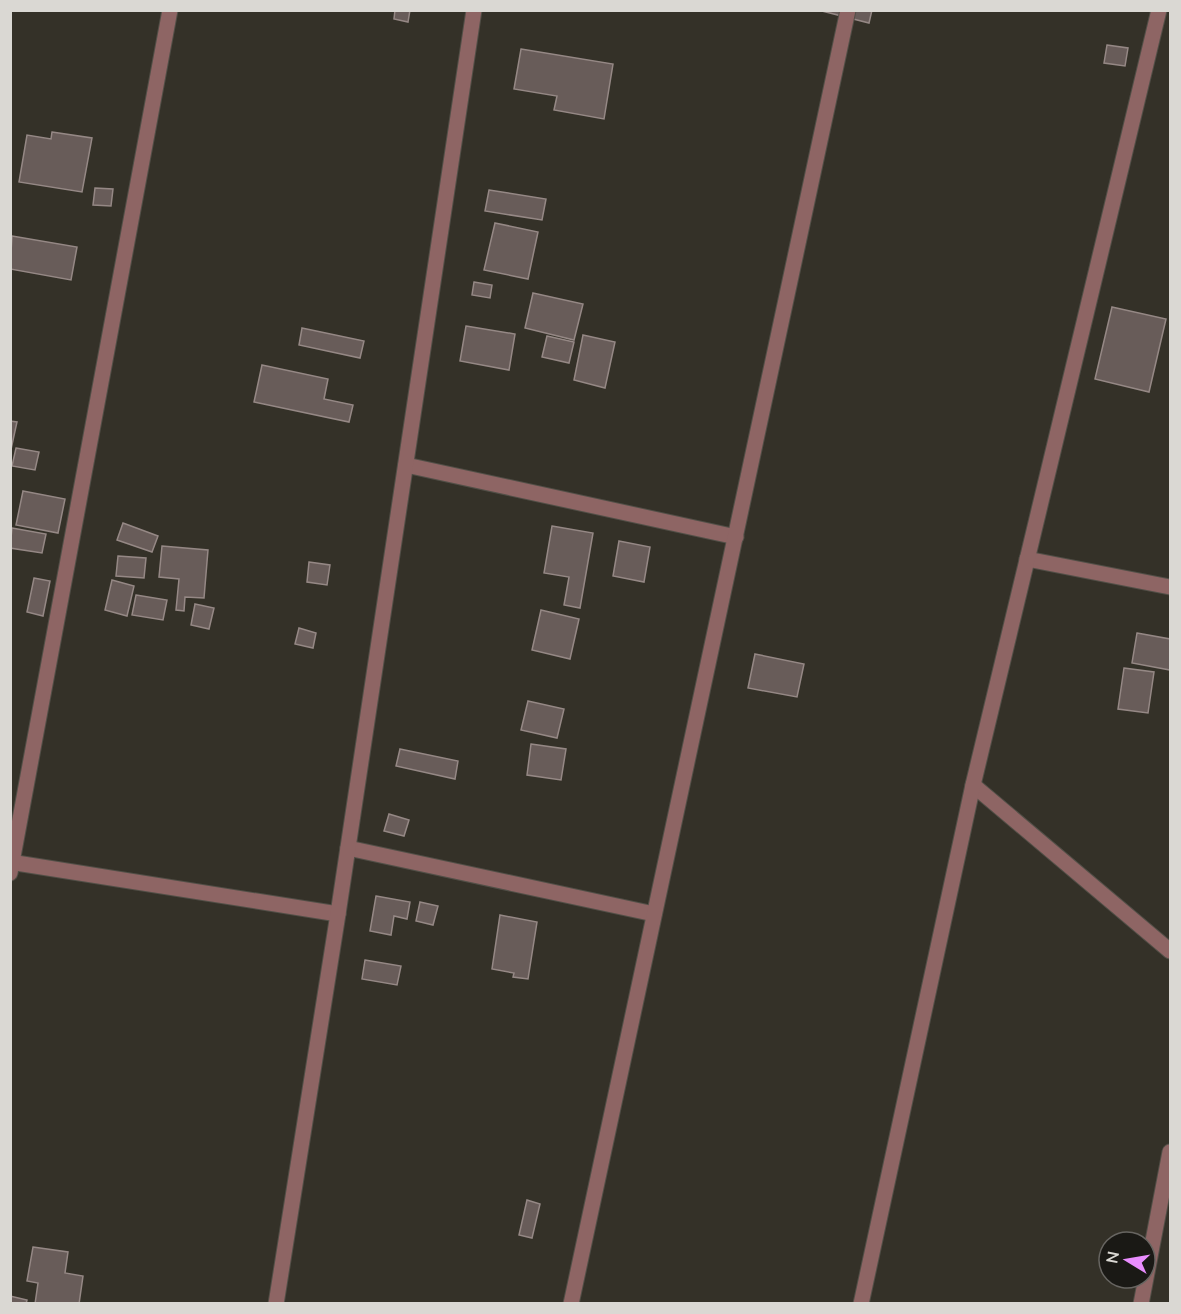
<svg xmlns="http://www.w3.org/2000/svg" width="1181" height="1314" font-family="'Nunito Sans',sans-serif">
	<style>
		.building { fill: #685c59; stroke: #958885; stroke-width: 1.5 }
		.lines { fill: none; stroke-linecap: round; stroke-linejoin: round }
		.minor-casing { stroke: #524f47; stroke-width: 17 }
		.minor { stroke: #8e6564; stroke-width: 15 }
	</style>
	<rect width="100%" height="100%" fill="#343128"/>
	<g class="building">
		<path d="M395 10H410L408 22 394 19Z"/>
		<path d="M818 10H872L869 23Z"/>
		<path d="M1107 45 1128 48 1125 66 1104 63Z"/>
		<path d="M521 49 613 64 604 119 554 110 557 96 514 89Z"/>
		<path d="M52 132 92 138 82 192 19 182 27 135 51 139Z"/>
		<path d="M95 188 113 189 111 206 93 205Z"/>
		<path d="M489 190 546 199 542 220 485 211Z"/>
		<path d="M495 223 538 232 528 279 484 270Z"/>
		<path d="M12 236 77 247 71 280 10 269Z"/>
		<path d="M474 282 492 285 490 298 472 295Z"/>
		<path d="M533 293 583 304 574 340 525 328Z"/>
		<path d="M1112 307 1166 319 1149 392 1095 379Z"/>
		<path d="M466 326 515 334 509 370 460 361Z"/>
		<path d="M302 328 364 341 360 358 299 345Z"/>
		<path d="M583 335 615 342 605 388 574 380Z"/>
		<path d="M547 336 574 342 569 363 542 357Z"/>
		<path d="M262 365 328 379 324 399 353 405 349 422 254 402Z"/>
		<path d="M10 421 17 422 10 454Z"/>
		<path d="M16 448 39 452 35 470 12 466Z"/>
		<path d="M23 491 65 499 58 533 16 525Z"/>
		<path d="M123 523 158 536 152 552 117 540Z"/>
		<path d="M552 526 593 533 580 608 564 605 569 577 544 573Z"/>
		<path d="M12 528 46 534 42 553 10 548Z"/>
		<path d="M619 541 650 547 644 582 613 576Z"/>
		<path d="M162 546 208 550 204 598 185 597 184 611 176 610 179 579 159 577Z"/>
		<path d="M118 556 146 558 144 578 116 576Z"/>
		<path d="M309 562 330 565 327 585 307 582Z"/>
		<path d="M34 578 50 581 43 616 27 612Z"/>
		<path d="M112 580 134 586 127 616 105 610Z"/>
		<path d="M136 595 167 600 163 620 132 615Z"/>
		<path d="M195 604 214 608 209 629 191 625Z"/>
		<path d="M541 610 579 619 570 659 532 650Z"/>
		<path d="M299 628 316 633 313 648 295 644Z"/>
		<path d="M1137 633 1170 639V670L1132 663Z"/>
		<path d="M755 654 804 664 797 697 748 688Z"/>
		<path d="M1124 668 1154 672 1148 713 1118 709Z"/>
		<path d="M528 701 564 709 557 738 521 730Z"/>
		<path d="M531 744 566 749 561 780 527 775Z"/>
		<path d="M400 749 458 761 455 779 396 766Z"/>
		<path d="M389 814 409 820 404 836 384 831Z"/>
		<path d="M376 896 410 902 407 919 394 916 391 935 370 931Z"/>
		<path d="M420 902 438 906 433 925 416 921Z"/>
		<path d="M500 915 537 922 528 979 513 977 514 973 492 969Z"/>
		<path d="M365 960 401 966 397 985 362 979Z"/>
		<path d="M527 1200 540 1204 532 1238 519 1235Z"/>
		<path d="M33 1247 68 1252 65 1273 83 1276 79 1304H35L38 1283 27 1281Z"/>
		<path d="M10 1296 27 1300 26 1304H10Z"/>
	</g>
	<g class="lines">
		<defs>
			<g id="minor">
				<path d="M406 465 736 537"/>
				<path d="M1027 559 1170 587"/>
				<path d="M973 785 1170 951"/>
				<path d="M348 848 654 914"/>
				<path d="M10 862 338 914"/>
				<path d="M10 873 170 10"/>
				<path d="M276 1304 338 914 474 10"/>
				<path d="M571 1304 848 10"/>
				<path d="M861 1304 973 785 1159 10"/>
				<path d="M1141 1304 1170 1152"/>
			</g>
		</defs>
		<use href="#minor" class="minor-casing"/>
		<use href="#minor" class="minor"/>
	</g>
	<rect width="1181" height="1314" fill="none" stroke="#dad8d3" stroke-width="24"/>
	<g transform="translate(1127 1260) rotate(281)"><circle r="28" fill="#1a1915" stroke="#676561" stroke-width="1.5"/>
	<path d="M0-4.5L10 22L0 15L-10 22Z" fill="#e98dfe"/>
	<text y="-9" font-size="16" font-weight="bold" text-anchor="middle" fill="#dad8d3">N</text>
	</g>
</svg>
